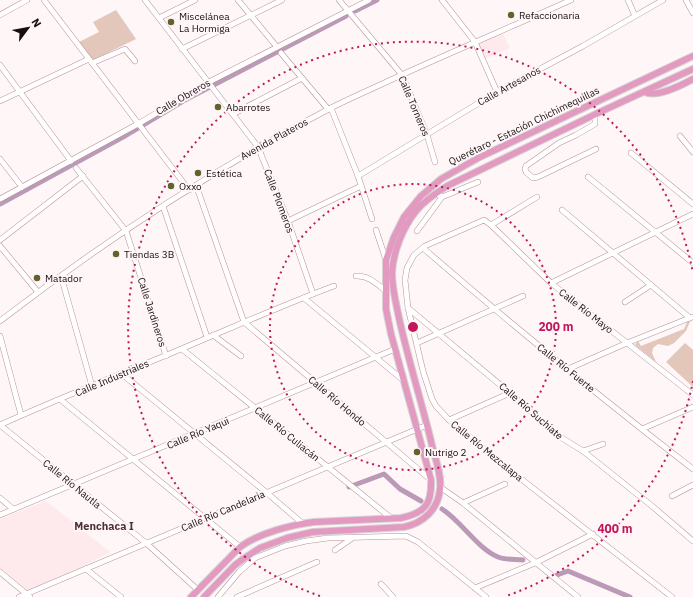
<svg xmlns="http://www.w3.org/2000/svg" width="693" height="597" font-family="'IBM Plex Sans',sans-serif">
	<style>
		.built { fill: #feeaed }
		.green { fill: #e2c7ba }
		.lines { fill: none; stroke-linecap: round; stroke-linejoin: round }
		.canal { stroke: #ba9ab6; stroke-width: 5 }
		.minor-casing { stroke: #b89298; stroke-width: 6 }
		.major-casing { stroke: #d6d3d4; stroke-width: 8 }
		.minor { stroke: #fff; stroke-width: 5 }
		.major { stroke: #e29ac1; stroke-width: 6 }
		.ring { fill: none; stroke: #c2185b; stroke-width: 2; stroke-dasharray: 2 4 }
		.poi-dot { fill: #65612e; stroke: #fef6f7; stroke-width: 1.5 }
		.labels { text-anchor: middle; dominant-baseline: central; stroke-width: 4; stroke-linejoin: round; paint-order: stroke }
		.poi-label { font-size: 10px; fill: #1a0d0f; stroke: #fef6f7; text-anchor: start }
		.street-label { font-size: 10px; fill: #1a0d0f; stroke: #fef6f7 }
		.neighbourhood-label { font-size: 11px; font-weight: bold; fill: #4e2f34; stroke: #fef6f7 }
		.centre { fill: #c2185b; stroke: #fef6f7; stroke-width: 2 }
		.ring-label { font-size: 12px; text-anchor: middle; font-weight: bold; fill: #c2185b; stroke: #fef6f7; stroke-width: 4; stroke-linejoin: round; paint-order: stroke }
	</style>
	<rect width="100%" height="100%" fill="#fef6f7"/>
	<g class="built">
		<path d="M502 32 510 48 485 59 478 42Z"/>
		<path d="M46 501 110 552 80 568 26 591 0 569V519Z"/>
	</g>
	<g class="green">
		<path d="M116 10 136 39 91 61 77 43 99 32 93 22Z"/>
		<path d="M691 319 686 331 674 343 668 346 658 344 653 348 652 353 656 362 635 345 638 341 641 346 684 329 688 320Z"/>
		<path d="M685 343 693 350V387L666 362Z"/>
	</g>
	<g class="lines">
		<g class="canal">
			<path d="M355 11 377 0"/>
			<path d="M0 204 123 137 183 101 346 16"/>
			<path d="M349 487 384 474 400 489 421 501"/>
			<path d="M442 509C462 522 477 548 498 557 505 560 516 559 523 560"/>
			<path d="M557 575 568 571 630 597"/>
		</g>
		<defs>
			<g id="minor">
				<path d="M44 0 189 190"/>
				<path d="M145 0 258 147 288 221 313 294"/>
				<path d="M238 0 277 47"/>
				<path d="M339 0 402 75 427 135 435 162"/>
				<path d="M442 0 475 42 497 92"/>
				<path d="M628 0 635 16"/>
				<path d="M686 0 693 13"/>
				<path d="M0 15 27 0"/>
				<path d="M159 18 195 0"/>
				<path d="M182 49 282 0"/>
				<path d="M281 53 328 109"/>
				<path d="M92 63 125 49 135 61"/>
				<path d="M0 65 71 161"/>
				<path d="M0 101 89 59"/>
				<path d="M331 108 358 176 372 219"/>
				<path d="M233 114 302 78"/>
				<path d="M595 114V124L576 135 559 143 526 166 525 169 526 172 533 178 538 177 596 149"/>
				<path d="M680 136 693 152"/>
				<path d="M631 153 693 204"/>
				<path d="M0 159 22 187"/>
				<path d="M76 168 126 231 166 356"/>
				<path d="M358 176 497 92 583 46 663 0"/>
				<path d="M588 177 693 263"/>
				<path d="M196 185 244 322"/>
				<path d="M442 197 478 182"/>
				<path d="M0 199 138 124 209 82 369 0"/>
				<path d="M163 206 207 337"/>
				<path d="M562 210 690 318"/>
				<path d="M288 221 361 186"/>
				<path d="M491 225 537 197"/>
				<path d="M376 230 386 260"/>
				<path d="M417 231 442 197 436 193"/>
				<path d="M0 240 83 176"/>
				<path d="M0 246 38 292"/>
				<path d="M423 248C511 324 601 398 693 469"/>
				<path d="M61 276 92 386"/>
				<path d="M356 276C368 275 377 284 386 291"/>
				<path d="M551 283 693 214"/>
				<path d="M304 298 403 380"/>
				<path d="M625 302 651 285"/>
				<path d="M408 308 510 393 557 435 583 451 652 506 693 541"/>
				<path d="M0 321C103 242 212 170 327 110 346 100 365 92 384 83 446 54 509 28 571 0"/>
				<path d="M244 322 431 480"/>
				<path d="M213 335 241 356"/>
				<path d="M0 336 21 415"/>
				<path d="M417 343 523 296"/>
				<path d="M182 349 391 518"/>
				<path d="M568 369 627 343 692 317"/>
				<path d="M122 374 267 493 302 523"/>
				<path d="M61 400 240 547"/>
				<path d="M449 420 510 393"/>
				<path d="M0 425C57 399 116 376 174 352 227 330 280 306 334 286"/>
				<path d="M0 425 146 543 198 590"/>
				<path d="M642 429 693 407"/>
				<path d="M583 451 603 444"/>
				<path d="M440 487 463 503 578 597"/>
				<path d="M672 496 693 485"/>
				<path d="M0 498 13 509"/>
				<path d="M463 503 505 484"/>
				<path d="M0 515 395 349"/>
				<path d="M335 550 351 539"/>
				<path d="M86 569 121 597"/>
				<path d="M0 572 30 597"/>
				<path d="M381 584 393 597"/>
				<path d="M475 588 535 563 593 534"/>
				<path d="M19 597 427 425"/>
				<path d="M218 597 239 572 255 558 285 546 306 541 328 538 406 536 418 542 486 597"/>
				<path d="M237 597 317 562"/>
				<path d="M672 597 520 478 449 420 436 406 432 399 423 371 408 308 405 280 407 268 414 255 425 246 484 220 491 225 551 283 693 395"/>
			</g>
			<g id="major">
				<path d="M645 92C656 98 682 85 693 79"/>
				<path d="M191 597 240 547C259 533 291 525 314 522L401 518C425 513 432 504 431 480L391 334 386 309V260L394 237 404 217 421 196 441 179 478 158 693 56"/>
				<path d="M204 597 235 565 243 559 260 548 287 538 313 532 404 527C423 523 438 510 440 489 442 474 434 456 431 441 421 400 408 359 399 318 396 303 392 288 392 273 393 252 403 227 416 211 424 201 436 193 447 186L600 112 693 69"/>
			</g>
		</defs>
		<use href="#minor" class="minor-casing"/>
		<use href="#major" class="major-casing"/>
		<use href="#minor" class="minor"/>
		<use href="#major" class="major"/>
	</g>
	<g class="ring">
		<circle cx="413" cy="327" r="143"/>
		<path d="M693 381A285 285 0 0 1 506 596M320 596A285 285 0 1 1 693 273"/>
	</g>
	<g class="poi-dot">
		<circle cx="511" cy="15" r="4"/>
		<circle cx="171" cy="22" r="4"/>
		<circle cx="218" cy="107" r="4"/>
		<circle cx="198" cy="173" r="4"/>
		<circle cx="171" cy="186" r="4"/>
		<circle cx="116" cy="254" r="4"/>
		<circle cx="37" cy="278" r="4"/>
		<circle cx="417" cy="452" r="4"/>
	</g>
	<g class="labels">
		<g class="poi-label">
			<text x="519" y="15">Refaccionaria</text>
			<text x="179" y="16">Miscelánea<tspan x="179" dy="12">La Hormiga</tspan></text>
			<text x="226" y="107">Abarrotes</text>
			<text x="206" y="173">Estética</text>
			<text x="179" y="186">Oxxo</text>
			<text x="124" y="254">Tiendas 3B</text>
			<text x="45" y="278">Matador</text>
			<text x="425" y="452">Nutrigo 2</text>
		</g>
		<g class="street-label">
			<text transform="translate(509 86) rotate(-29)">Calle Artesanos</text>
			<text transform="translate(183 97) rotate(-30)">Calle Obreros</text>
			<text transform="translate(414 106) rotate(67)">Calle Torneros</text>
			<text transform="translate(524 126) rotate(-26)">Querétaro - Estación Chichimequillas</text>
			<text transform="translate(274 139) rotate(-29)">Avenida Plateros</text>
			<text transform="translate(279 201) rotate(69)">Calle Plomeros</text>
			<text transform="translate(586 311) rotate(38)">Calle Río Mayo</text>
			<text transform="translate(152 312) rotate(72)">Calle Jardineros</text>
			<text transform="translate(566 368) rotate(39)">Calle Río Fuerte</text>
			<text transform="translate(112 378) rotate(-23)">Calle Industriales</text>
			<text transform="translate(337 401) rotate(40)">Calle Río Hondo</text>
			<text transform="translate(531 411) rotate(41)">Calle Río Suchiate</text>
			<text transform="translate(198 433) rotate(-23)">Calle Río Yaqui</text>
			<text transform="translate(287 434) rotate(39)">Calle Río Culiacán</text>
			<text transform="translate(487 451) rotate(39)">Calle Río Mezcalapa</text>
			<text transform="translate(72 484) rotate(39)">Calle Río Nautla</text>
			<text transform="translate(223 511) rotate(-23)">Calle Río Candelaria</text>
		</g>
		<g class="neighbourhood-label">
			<text x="104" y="526">Menchaca I</text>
		</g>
	</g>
	<circle cx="413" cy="327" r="6" class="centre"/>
	<g class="ring-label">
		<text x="556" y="331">200 m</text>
		<text x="615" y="533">400 m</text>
	</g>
	<g transform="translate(28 28) rotate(58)" stroke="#fef6f7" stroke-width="3" paint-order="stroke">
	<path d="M0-3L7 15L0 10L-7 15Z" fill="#1a0d0f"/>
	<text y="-6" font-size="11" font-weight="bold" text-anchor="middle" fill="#1a0d0f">N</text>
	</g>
</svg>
